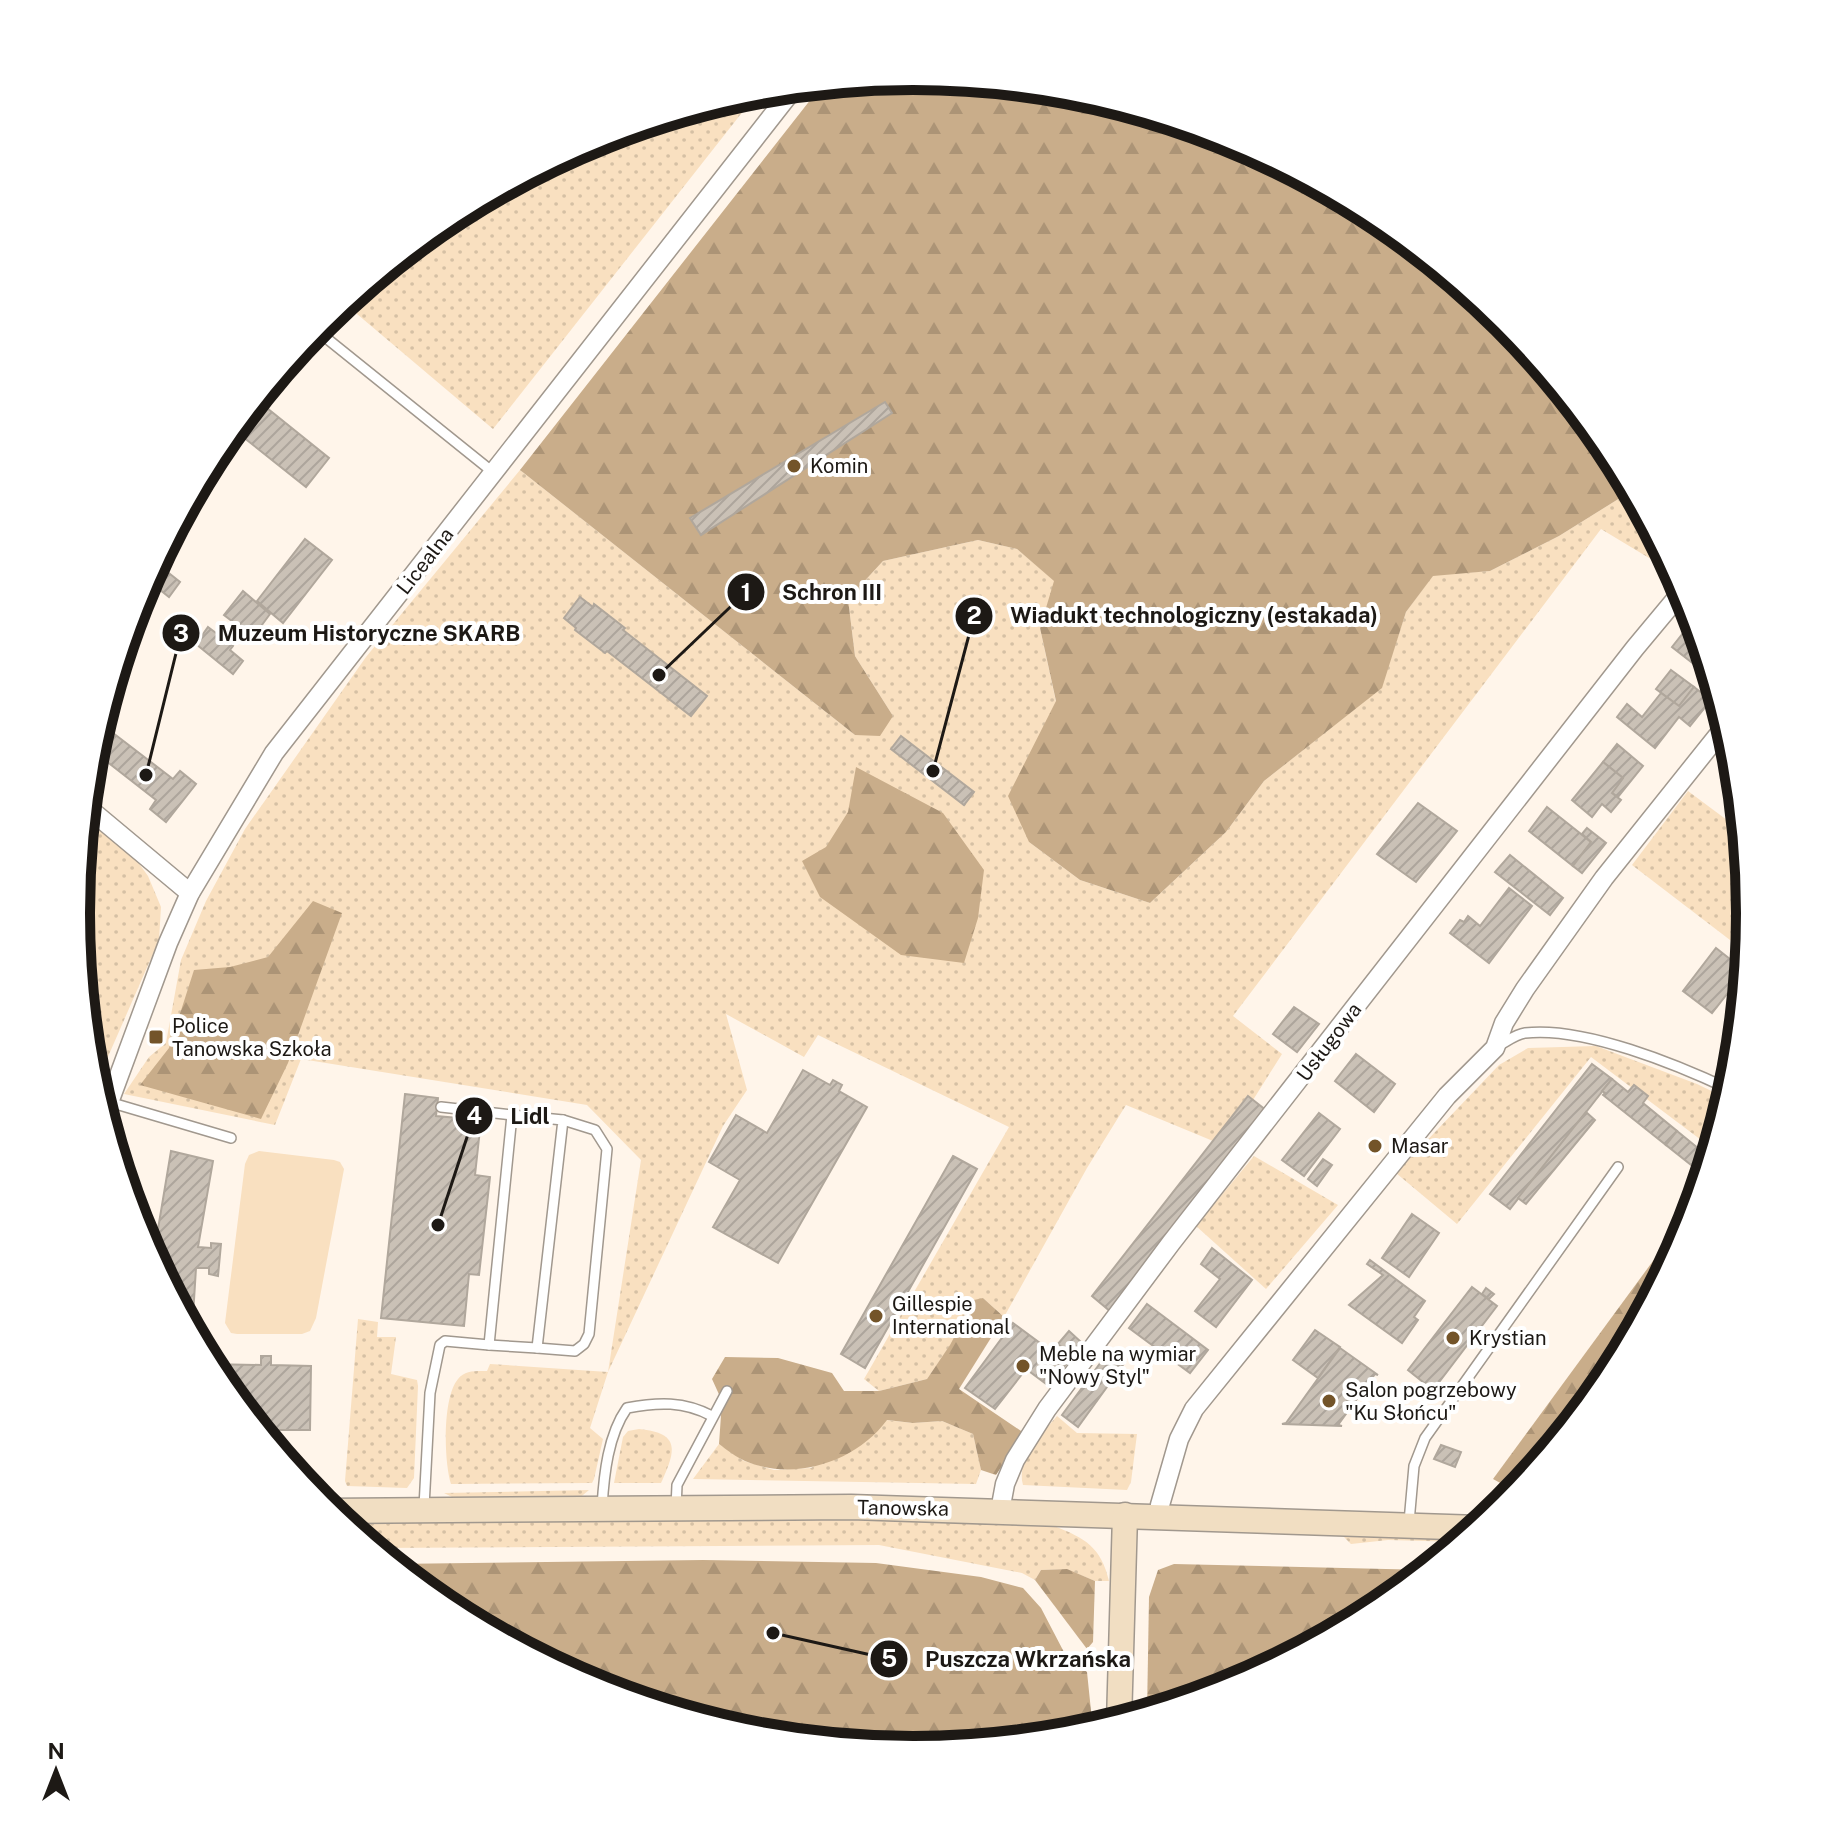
<svg xmlns="http://www.w3.org/2000/svg" width="1827" height="1827" font-family="'Public Sans',sans-serif">
	<style>
		.grass { fill: url(#grass-dots) }
		.forest { fill: url(#forest-firs) }
		.pitch { fill: #f9e0c0 }
		.building { fill: url(#building-hatch); stroke: #b0a79c; stroke-width: 2 }
		.lines { fill: none; stroke-linecap: round; stroke-linejoin: round }
		.lane-casing { stroke: #a1988e; stroke-width: 12 }
		.street-casing { stroke: #a1988e; stroke-width: 21 }
		.secondary-casing { stroke: #a1988e; stroke-width: 27 }
		.lane { stroke: #fff; stroke-width: 9 }
		.street { stroke: #fff; stroke-width: 18 }
		.secondary { stroke: #f1dec2; stroke-width: 24 }
		.poi-dot { fill: #735429; stroke: #fff; stroke-width: 3 }
		.labels { text-anchor: middle; dominant-baseline: central; stroke-width: 8; stroke-linejoin: round; paint-order: stroke }
		.poi-label { font-size: 20px; fill: #1d1915; stroke: #fff; text-anchor: start }
		.street-label { font-size: 20px; fill: #1d1915; stroke: #fff }
		.rim { fill: none; stroke: #1d1915; stroke-width: 10 }
		.leader { fill: none; stroke: #1d1915; stroke-width: 3 }
		.callout-dot { fill: #1d1915; stroke: #fff; stroke-width: 3 }
		.mark-label { font-size: 24px; text-anchor: middle; font-weight: bold; fill: #fff }
		.callout-label { font-size: 22px; text-anchor: middle; font-weight: bold; fill: #1d1915; stroke: #fff; stroke-width: 8; stroke-linejoin: round; paint-order: stroke }
	</style>
	<defs>
		<pattern id="grass-dots" width="8" height="8" patternUnits="userSpaceOnUse" patternTransform="scale(2)"><rect width="8" height="8" fill="#f9e0c0"/><path d="M2 2h.1M6 6h.1" fill="none" stroke="#d5c0a4" stroke-width="1.8" stroke-linecap="round"/></pattern>
		<pattern id="forest-firs" width="22" height="20" patternUnits="userSpaceOnUse" patternTransform="scale(2)"><rect width="22" height="20" fill="#c9ad8a"/><path d="M5 1l3.5 6h-7zM16 11l3.5 6h-7z" fill="#ac9476"/></pattern>
		<pattern id="building-hatch" width="6" height="6" patternUnits="userSpaceOnUse" patternTransform="scale(2)"><rect width="6" height="6" fill="#cac1b6"/><path d="M-1 1l2-2M0 6l6-6M5 7l2-2" fill="none" stroke="#ada59c"/></pattern>
	</defs>
	<rect width="100%" height="100%" fill="#fff5ea"/>
	<g class="grass">
		<path d="M759 91 493 429 344 303 449 217 593 140Z"/>
		<path d="M520 470 855 735 893 716 855 656 848 599 883 561 978 540 1017 549 1055 581 1040 628 1056 702 1029 842 1080 880 1150 903 1226 832 1264 781 1381 688 1406 612 1433 575 1490 571 1559 536 1620 498 1631 488 1676 572 1674 573 1601 529 1233 1016 1282 1054 1253 1100 1247 1096 1213 1141 1126 1105 1087 1168 1004 1317 983 1298 927 1379 879 1391 864 1379 1009 1127 818 1035 804 1057 726 1014 747 1090 723 1126 608 1372 590 1428 603 1439 594 1479 592 1483 451 1484C444 1463 442 1398 458 1379 465 1370 476 1371 487 1371L490 1364 608 1372 641 1160 587 1105 301 1059 275 1125 124 1094 149 1057 166 1043 181 960 206 901 245 829 366 657Z"/>
		<path d="M1688 791 1743 832 1751 914 1747 953 1632 865Z"/>
		<path d="M86 817 127 847 148 876 161 907 159 940 100 1075 96 1090 92 1076 76 913Z"/>
		<path d="M1596 1046 1697 1084 1728 1099 1713 1149 1591 1057 1457 1224 1396 1173 1499 1065 1528 1048Z"/>
		<path d="M1254 1156 1338 1205 1266 1289 1196 1226Z"/>
		<path d="M358 1319 378 1322 377 1337H396L391 1374 417 1380 418 1386 414 1478 407 1488 347 1486 345 1481Z"/>
		<path d="M1057 1416 1077 1433 1137 1434 1131 1482 1127 1490 1023 1485C1016 1459 1042 1434 1057 1416Z"/>
		<path d="M886 1420 913 1423 942 1421 973 1434 981 1470 976 1484 693 1479 719 1444 744 1461 774 1470 811 1468Z"/>
		<path d="M639 1429C682 1433 675 1452 661 1483H614L623 1437 628 1431Z"/>
		<path d="M589 1490 577 1500H458L444 1493Z"/>
		<path d="M781 1516 1054 1526C1085 1538 1101 1547 1109 1581H1095L1066 1569 1041 1570 1035 1580 1022 1573 879 1545 373 1548 341 1522Z"/>
		<path d="M1344 1534 1467 1537 1461 1542 1388 1540 1351 1544 1344 1537Z"/>
	</g>
	<g class="forest">
		<path d="M914 76 1077 92 1234 140 1379 217 1506 322 1610 449 1631 488 1620 498 1559 536 1490 571 1433 576 1406 612 1382 688 1264 781 1226 832 1150 903 1080 880 1029 842 1008 796 1056 701 1040 628 1054 581 1017 549 978 540 883 561 848 599 855 656 893 716 880 736 855 735 520 470 822 85Z"/>
		<path d="M856 767 943 813 984 870 978 918 964 963 901 955 820 897 802 861 826 847 848 812Z"/>
		<path d="M313 901 342 913 288 1063 261 1119 140 1085 169 1048 194 970 230 967 268 957Z"/>
		<path d="M1697 1201 1687 1234 1610 1379 1519 1490 1515 1491 1493 1479Z"/>
		<path d="M983 1298 1004 1317 959 1389 1024 1433 996 1475 981 1470 973 1434 942 1421 913 1423 887 1420C856 1462 794 1482 745 1461 736 1457 727 1450 719 1444L722 1401 712 1379 725 1357 778 1358 832 1373 844 1391H879L927 1379 950 1345 974 1300Z"/>
		<path d="M703 1560 876 1563 981 1577 1023 1588 1041 1608 1066 1656 1087 1672 1093 1730 1076 1735 913 1751 750 1735 593 1687 448 1610 392 1564Z"/>
		<path d="M1174 1564 1428 1570 1378 1610 1234 1687 1147 1713 1149 1597 1158 1570Z"/>
		<path d="M1067 1569 1095 1581 1093 1642 1087 1649 1035 1580 1041 1570Z"/>
	</g>
	<path class="pitch" d="M259 1151 334 1160 340 1162 344 1169 316 1318 310 1331 302 1334H237L231 1333 225 1323 245 1164 249 1155Z"/>
	<g class="building">
		<path d="M257 400 329 458 306 487 233 429Z"/>
		<path d="M885 402 892 413 701 535 690 518Z"/>
		<path d="M305 539 332 560 283 623 257 601Z"/>
		<path d="M165 570 180 582 169 597 154 585Z"/>
		<path d="M243 591 270 614 253 637 224 615Z"/>
		<path d="M580 597 593 607 594 604 625 628 623 630 707 696 691 716 607 651 605 653 575 630 576 628 564 618Z"/>
		<path d="M1695 618 1713 679 1672 647Z"/>
		<path d="M208 627 233 646 230 650 243 661 233 674 196 644Z"/>
		<path d="M1671 670 1694 687 1679 706 1656 689Z"/>
		<path d="M1694 687 1711 700 1690 726 1679 717 1655 748 1617 717 1627 704 1642 717 1661 693 1679 706Z"/>
		<path d="M100 723 173 779 180 771 196 784 166 822 150 809 156 800 92 750Z"/>
		<path d="M901 736 974 792 964 805 891 749Z"/>
		<path d="M1617 744 1643 766 1618 797 1612 793 1623 778 1603 762Z"/>
		<path d="M1603 762 1623 778 1612 793 1621 800 1611 812 1602 804 1592 817 1572 800Z"/>
		<path d="M1418 803 1457 831 1416 882 1377 854Z"/>
		<path d="M1547 807 1591 842 1573 866 1529 831Z"/>
		<path d="M1587 828 1606 843 1582 873 1573 866 1591 842 1582 834Z"/>
		<path d="M1510 855 1563 898 1550 915 1495 872Z"/>
		<path d="M1509 888 1532 906 1489 963 1450 933 1460 920 1464 922 1468 916 1480 926Z"/>
		<path d="M1716 948 1745 971 1712 1013 1683 991Z"/>
		<path d="M1294 1007 1319 1024 1297 1052 1273 1034Z"/>
		<path d="M1356 1054 1395 1084 1374 1112 1335 1081Z"/>
		<path d="M1592 1064 1612 1079 1510 1209 1490 1194Z"/>
		<path d="M803 1070 830 1085 833 1080 842 1085 839 1091 867 1107 778 1263 713 1227 740 1180 709 1162 736 1115 767 1133Z"/>
		<path d="M1612 1079 1628 1092 1634 1085 1648 1096 1643 1103 1677 1131 1666 1145 1603 1095 1605 1093 1602 1091Z"/>
		<path d="M405 1094 438 1098 436 1116 481 1120 475 1175 490 1177 479 1275 469 1274 464 1326 381 1318Z"/>
		<path d="M1248 1096 1267 1111 1111 1312 1092 1296Z"/>
		<path d="M1586 1112 1595 1120 1526 1204 1518 1198Z"/>
		<path d="M1319 1113 1340 1129 1304 1176 1282 1160Z"/>
		<path d="M1677 1131 1710 1158 1700 1172 1666 1145Z"/>
		<path d="M171 1151 213 1161 198 1247 211 1248V1243L221 1244 218 1276 209 1274V1268H196L192 1332 153 1259Z"/>
		<path d="M953 1156 977 1169 865 1368 841 1354Z"/>
		<path d="M1323 1159 1332 1165 1317 1186 1308 1179Z"/>
		<path d="M1412 1214 1439 1233 1409 1277 1382 1258Z"/>
		<path d="M1212 1248 1252 1280 1216 1327 1195 1311 1220 1279 1201 1264Z"/>
		<path d="M1370 1260 1425 1301 1414 1317 1418 1320 1402 1343 1349 1305 1383 1275 1367 1264Z"/>
		<path d="M1472 1287 1497 1306 1433 1390 1408 1370Z"/>
		<path d="M1486 1288 1494 1294 1489 1299 1482 1294Z"/>
		<path d="M1147 1304 1208 1350 1190 1373 1129 1328Z"/>
		<path d="M1013 1323 1067 1363 1049 1386 1026 1369 995 1409 965 1388Z"/>
		<path d="M1315 1330 1340 1347 1318 1378 1293 1360Z"/>
		<path d="M1069 1331 1081 1342 1070 1354 1058 1344Z"/>
		<path d="M1340 1348 1378 1375 1375 1374 1338 1425 1342 1426 1282 1424 1286 1423Z"/>
		<path d="M1109 1351 1125 1362 1078 1427 1062 1415Z"/>
		<path d="M261 1356H271V1365L311 1366 310 1430H259L217 1378 209 1364 261 1365Z"/>
		<path d="M1441 1445 1461 1452 1455 1467 1434 1459Z"/>
	</g>
	<g class="lines">
		<defs>
			<g id="lane">
				<path d="M315 329 494 473"/>
				<path d="M1498 1046C1506 1042 1516 1034 1525 1033 1584 1026 1678 1065 1731 1090"/>
				<path d="M109 1102 231 1138"/>
				<path d="M489 1345 537 1348 563 1120 512 1115"/>
				<path d="M537 1348 575 1351 584 1344 589 1334 607 1149 595 1130 563 1120"/>
				<path d="M424 1507 430 1393 440 1345 445 1341 489 1345 512 1115 441 1107"/>
				<path d="M602 1507C604 1474 608 1435 627 1408 658 1402 684 1401 712 1416"/>
				<path d="M676 1508 677 1485 727 1391"/>
				<path d="M1409 1522 1414 1466 1425 1438 1618 1167"/>
			</g>
			<g id="street">
				<path d="M87 807 190 893"/>
				<path d="M104 1116 168 943 190 893 274 753 794 88"/>
				<path d="M1000 1511 1005 1484 1015 1460 1047 1409 1171 1243 1635 648 1685 588"/>
				<path d="M1159 1516 1160 1505 1179 1439 1194 1409 1447 1096 1495 1048 1504 1023 1525 989 1604 878 1727 724"/>
			</g>
			<g id="secondary">
				<path d="M328 1511 851 1507 1479 1528"/>
				<path d="M1119 1722 1125 1515"/>
			</g>
		</defs>
		<use href="#lane" class="lane-casing"/>
		<use href="#street" class="street-casing"/>
		<use href="#secondary" class="secondary-casing"/>
		<use href="#lane" class="lane"/>
		<use href="#street" class="street"/>
		<use href="#secondary" class="secondary"/>
	</g>
	<g class="poi-dot">
		<circle cx="794" cy="466" r="8"/>
		<rect x="148" y="1029" width="16" height="16" rx="4"/>
		<circle cx="1375" cy="1146" r="8"/>
		<circle cx="876" cy="1316" r="8"/>
		<circle cx="1453" cy="1338" r="8"/>
		<circle cx="1023" cy="1366" r="8"/>
		<circle cx="1329" cy="1401" r="8"/>
	</g>
	<g class="labels">
		<g class="poi-label">
			<text x="810" y="466">Komin</text>
			<text x="172" y="1026">Police<tspan x="172" dy="23">Tanowska Szkoła</tspan></text>
			<text x="1391" y="1146">Masar</text>
			<text x="892" y="1304">Gillespie<tspan x="892" dy="23">International</tspan></text>
			<text x="1469" y="1338">Krystian</text>
			<text x="1039" y="1354">Meble na wymiar<tspan x="1039" dy="23">"Nowy Styl"</tspan></text>
			<text x="1345" y="1390">Salon pogrzebowy<tspan x="1345" dy="23">"Ku Słońcu"</tspan></text>
		</g>
		<g class="street-label">
			<text transform="translate(425 561) rotate(-52)">Licealna</text>
			<text transform="translate(1329 1042) rotate(-53)">Usługowa</text>
			<text transform="translate(903 1508) rotate(1)">Tanowska</text>
		</g>
	</g>
	<path d="M0 0H1827V1827H0ZM90 913a823 823 0 1 1 1646 0a823 823 0 1 1-1646 0Z" fill="#fff" fill-rule="evenodd"/>
	<path class="rim" d="M90 913a823 823 0 1 1 1646 0a823 823 0 1 1-1646 0Z"/>
	<path class="leader" d="M659 675L746 592M933 771L974 616M146 775L181 633M438 1225L474 1116M773 1633L889 1659"/>
	<g class="callout-dot">
		<circle cx="659" cy="675" r="8"/>
		<circle cx="933" cy="771" r="8"/>
		<circle cx="146" cy="775" r="8"/>
		<circle cx="438" cy="1225" r="8"/>
		<circle cx="773" cy="1633" r="8"/>
		<circle cx="746" cy="592" r="20"/>
		<circle cx="974" cy="616" r="20"/>
		<circle cx="181" cy="633" r="20"/>
		<circle cx="474" cy="1116" r="20"/>
		<circle cx="889" cy="1659" r="20"/>
	</g>
	<g class="mark-label">
		<text x="746" y="601">1</text>
		<text x="974" y="624">2</text>
		<text x="181" y="642">3</text>
		<text x="474" y="1124">4</text>
		<text x="889" y="1667">5</text>
	</g>
	<g class="callout-label">
		<text x="832" y="600">Schron III</text>
		<text x="1194" y="623">Wiadukt technologiczny (estakada)</text>
		<text x="369" y="641">Muzeum Historyczne SKARB</text>
		<text x="530" y="1124">Lidl</text>
		<text x="1028" y="1667">Puszcza Wkrzańska</text>
	</g>
	<g transform="translate(56 1771)" stroke="#ffffff" stroke-width="6" paint-order="stroke">
	<path d="M0-6L14 30L0 20L-14 30Z" fill="#1d1915"/>
	<text y="-12" font-size="22" font-weight="bold" text-anchor="middle" fill="#1d1915">N</text>
	</g>
</svg>
